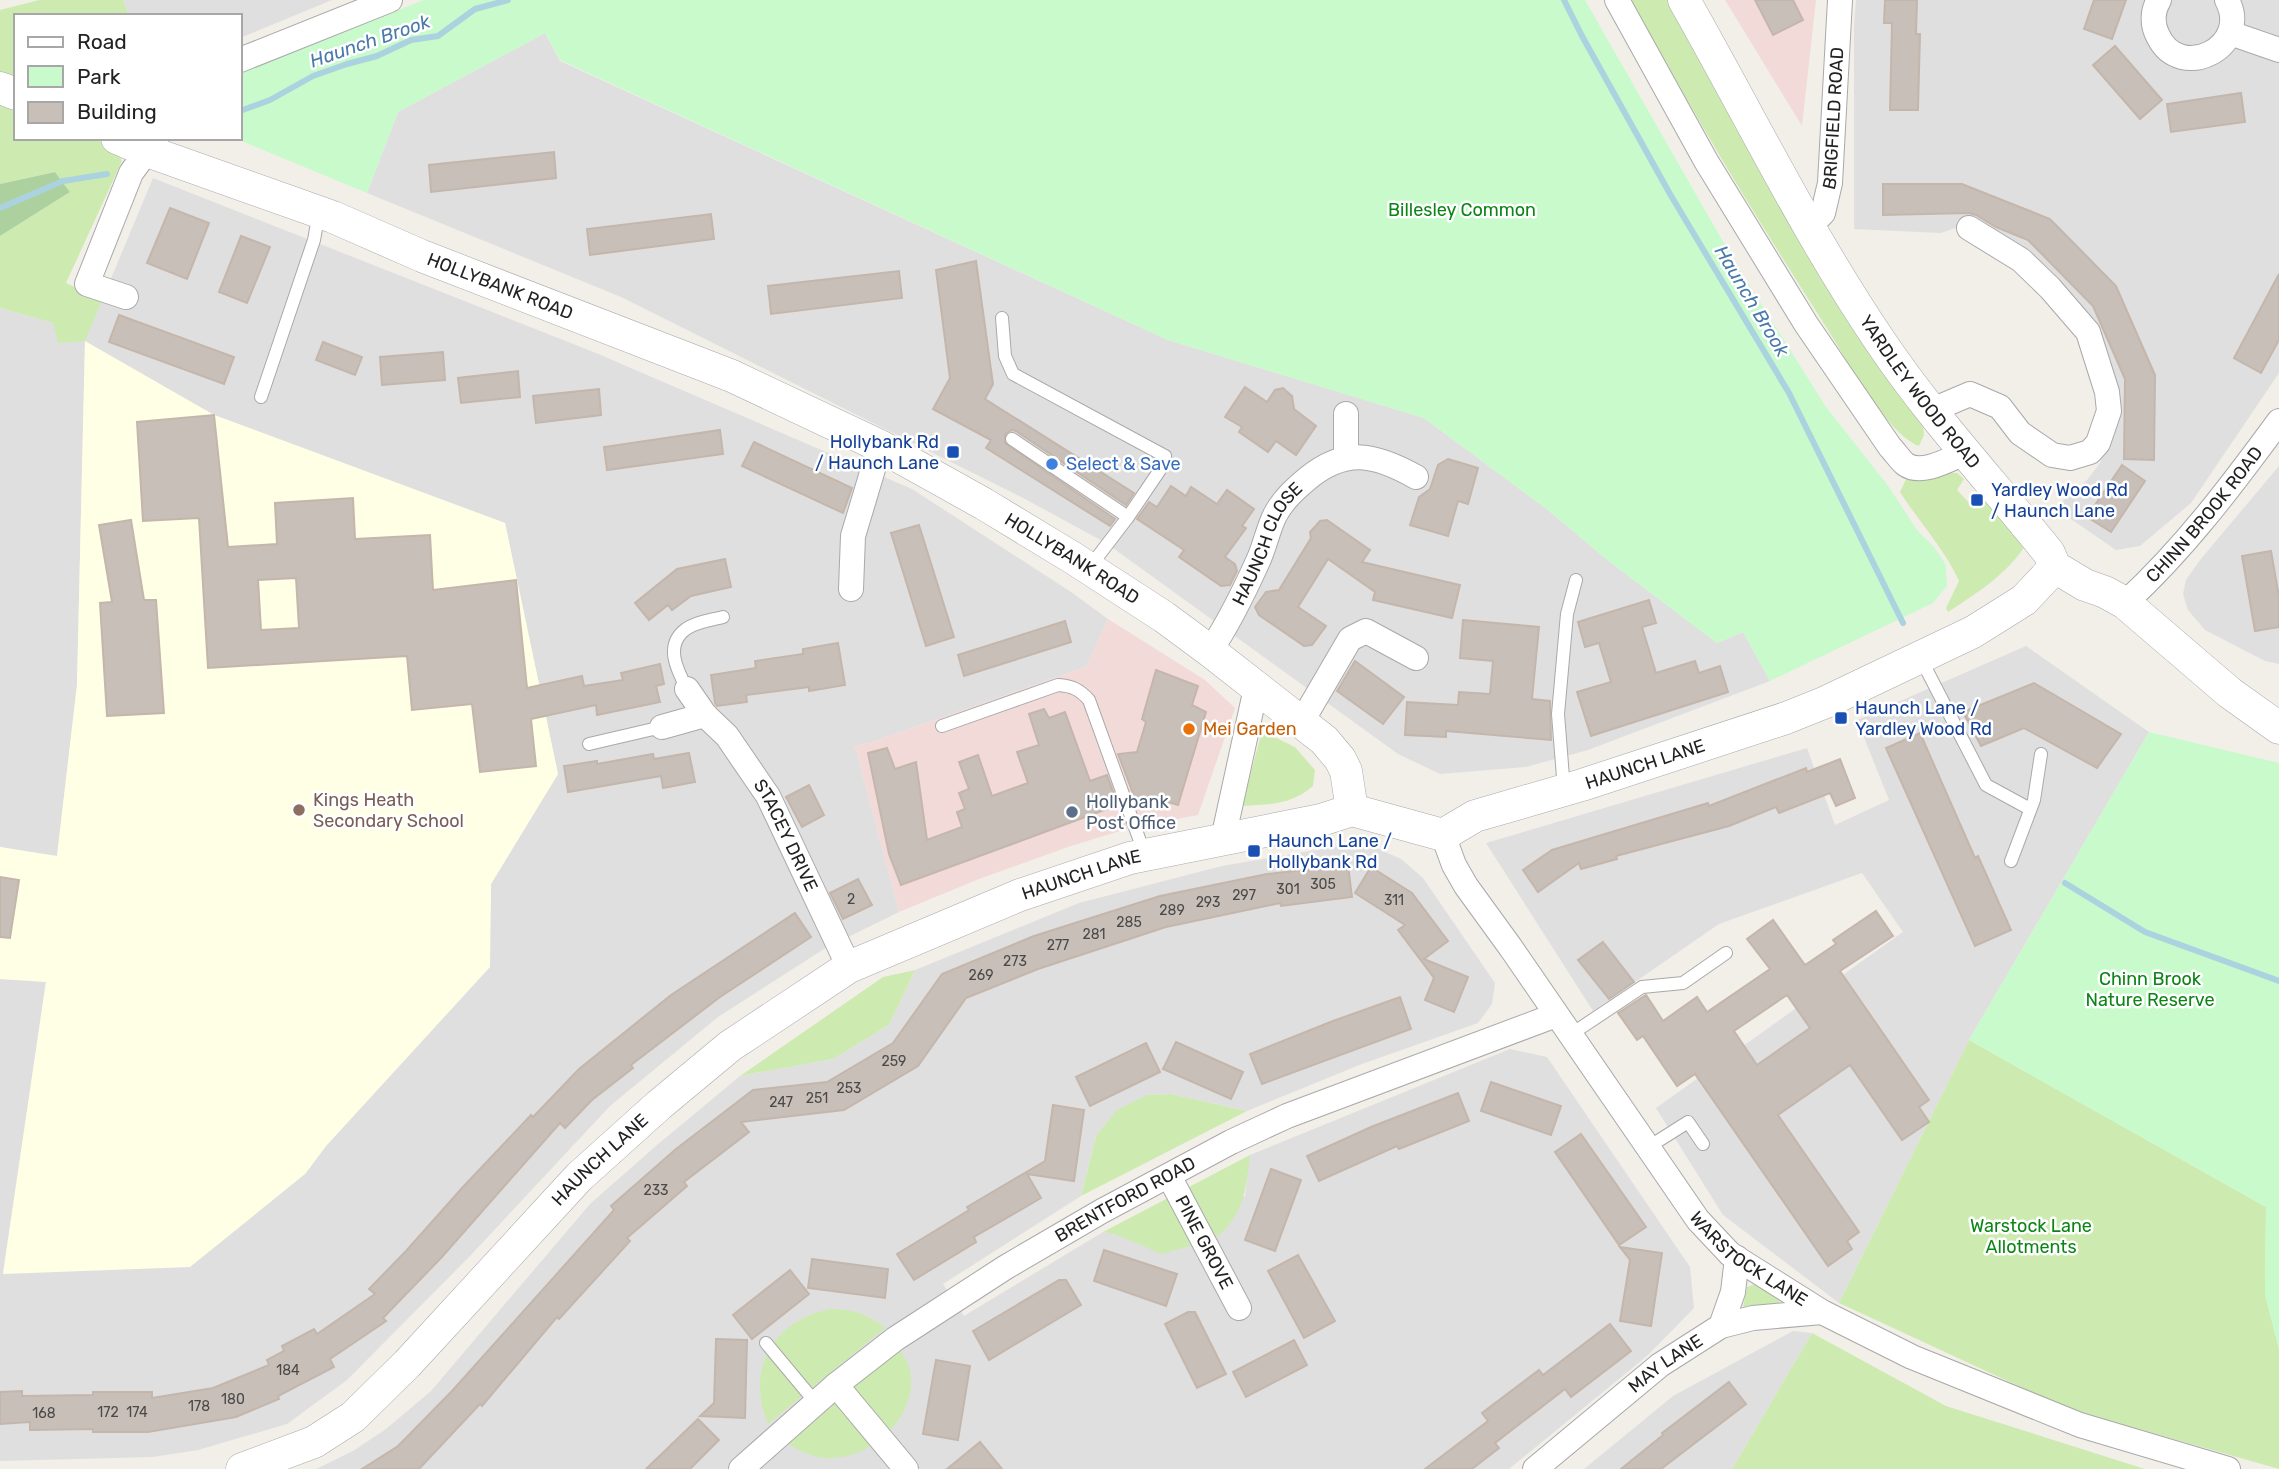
<svg xmlns="http://www.w3.org/2000/svg" width="2279" height="1469" font-family="Rubik,sans-serif">
	<style>
		.residential { fill: #e0dfdf }
		.commercial { fill: #f2dad9 }
		.education { fill: #ffffe5 }
		.grass { fill: #cdebb0 }
		.forest { fill: #add19e }
		.park { fill: #c8facc }
		.lines { fill: none; stroke-linecap: round; stroke-linejoin: round }
		.stream { stroke: #aad3df; stroke-width: 6 }
		.building { fill: #c7bfb8; stroke: #c4b6ab; stroke-width: 2; fill-rule: evenodd }
		.service-casing { stroke: #a9a9a9; stroke-width: 14 }
		.minor-casing { stroke: #a9a9a9; stroke-width: 26 }
		.tertiary-casing { stroke: #a9a9a9; stroke-width: 33 }
		.service { stroke: #fff; stroke-width: 12 }
		.minor { stroke: #fff; stroke-width: 24 }
		.tertiary { stroke: #fff; stroke-width: 32 }
		.transit-dot { fill: #1a4fb4; stroke: #fff; stroke-width: 2.5 }
		.shop-dot { fill: #3f7fe0; stroke: #fff; stroke-width: 2.5 }
		.food-dot { fill: #e8710a; stroke: #fff; stroke-width: 2.5 }
		.education-dot { fill: #8d6e63; stroke: #fff; stroke-width: 2.5 }
		.service-dot { fill: #5c6f8a; stroke: #fff; stroke-width: 2.5 }
		.labels { text-anchor: middle; dominant-baseline: central; stroke-width: 5; stroke-linejoin: round; paint-order: stroke }
		.number-label { font-size: 14px; fill: #4b4948 }
		.street-label { font-size: 18px; fill: #222; stroke: #fff }
		.park-label { font-size: 18px; fill: #0c8416; stroke: #fff }
		.transit-label { font-size: 18px; fill: #164399; stroke: #fff; text-anchor: start }
		.shop-label { font-size: 18px; fill: #366cbe; stroke: #fff; text-anchor: start }
		.food-label { font-size: 18px; fill: #c56008; stroke: #fff; text-anchor: start }
		.education-label { font-size: 18px; fill: #785e54; stroke: #fff; text-anchor: start }
		.service-label { font-size: 18px; fill: #4e5e75; stroke: #fff; text-anchor: start }
		.water-label { font-size: 19px; font-style: italic; fill: #4a7aab; stroke: #fff }
	</style>
	<rect width="100%" height="100%" fill="#f2efe9"/>
	<g class="residential">
		<path d="M123 0H332L240 38V16H129Z"/>
		<path d="M1856 0H2279V373L2191 503 2140 546 2116 550 2055 508 2087 480 2100 463 2112 433 2088 316 1970 223 1941 233 1854 229V26Z"/>
		<path d="M545 33 560 61 1168 340 1424 418 1548 510 1606 559 1717 643 1743 632 1770 681 1588 750 1526 767 1440 774 1398 754 1106 543 1025 499 621 297 367 193 398 112Z"/>
		<path d="M153 178 596 353 912 489 1071 592 1108 619 1086 667 869 743 855 746 899 912 824 949 718 1017 610 1106 470 1256 347 1380 287 1424 198 1450 153 1457 0 1461V979L46 981 3 1273 305 1174 326 1146 489 967 491 884 558 774 505 523 214 415 85 342 77 685 57 857 0 847V308L53 323 102 300Z"/>
		<path d="M2279 466V664L2265 661 2205 630 2188 610 2183 594 2186 580 2200 560Z"/>
		<path d="M2026 646 2149 732 1969 1040 1839 1303 1723 1215 1656 1108 1903 932 1862 873 1719 924 1593 1011 1486 843 1807 748 1835 825 1889 800 1857 720Z"/>
		<path d="M1363 842 1401 859 1423 878 1495 983 1492 1004 1478 1023 1362 1064 1247 1111 1171 1094 1147 1095 1096 1136 1081 1196 943 1284 964 1316 1103 1232 1117 1235 1245 1196 1250 1155 1510 1049 1547 1057 1690 1267 1694 1308 1647 1356 1509 1469H316L353 1451 386 1429 431 1391 590 1204 657 1145 740 1076 833 1059 889 1025 915 970 1079 903 1222 866Z"/>
		<path d="M1793 1331 1812 1333 1732 1469H1584L1673 1396Z"/>
	</g>
	<g class="commercial">
		<path d="M1725 0H1816L1802 126Z"/>
		<path d="M1108 619 1205 680 1235 708 1198 815 1130 828 1071 846 979 879 899 912 855 746 869 743 1086 667Z"/>
	</g>
	<path class="education" d="M85 341 214 415 505 523 558 774 491 884 490 967 326 1146 305 1174 190 1267 3 1274 46 982 0 979V847L57 856 77 685Z"/>
	<g class="grass">
		<path d="M39 0H123L129 16H16V81L0 75V10Z"/>
		<path d="M1631 0H1674L1824 277 1889 382 1923 427 1924 435 1919 446C1887 434 1847 360 1828 330 1759 222 1692 113 1631 0Z"/>
		<path d="M0 102 16 108V138H93L114 146 122 161 66 283 102 300 85 341 58 343 53 323 0 308V236L70 192 55 172 0 184Z"/>
		<path d="M1909 473H1957L1964 479 1957 490 1973 507 1984 500 2015 528 2025 546C2006 575 1977 593 1948 612L1946 608 1959 581C1944 548 1919 522 1900 492Z"/>
		<path d="M1262 731 1295 747 1315 770 1313 786C1291 805 1270 804 1242 806Z"/>
		<path d="M915 970 889 1025 833 1059 740 1076 883 977Z"/>
		<path d="M1969 1040 2266 1207 2265 1294 2279 1349V1469L2068 1409 1839 1303Z"/>
		<path d="M1171 1094 1247 1111 1081 1196 1096 1136 1117 1110 1147 1095Z"/>
		<path d="M1250 1155C1247 1185 1244 1214 1219 1235 1210 1242 1175 1250 1162 1254L1117 1235 1103 1232Z"/>
		<path d="M1755 1284 1780 1301 1778 1306 1746 1312 1743 1307 1747 1287Z"/>
		<path d="M831 1309C856 1310 865 1313 885 1328L768 1424C745 1369 773 1320 831 1309Z"/>
		<path d="M1812 1333 1946 1406 2145 1469H1732Z"/>
		<path d="M899 1348C902 1354 907 1361 909 1367 922 1415 870 1462 824 1458 808 1456 796 1449 784 1441Z"/>
	</g>
	<path class="forest" d="M55 172 70 192 0 236V184Z"/>
	<g class="park">
		<path d="M424 0H1585L1734 261 1826 407 1889 487 1917 530 1934 547 1946 565 1947 586 1933 603 1770 681 1743 632 1717 643 1606 559 1548 510 1424 418 1168 340 560 60 545 33 398 112 367 193 234 138H240V71Z"/>
		<path d="M2149 732 2279 763V1349L2265 1294 2266 1207 1969 1040Z"/>
	</g>
	<g class="lines">
		<g class="stream">
			<path d="M1564 0 1582 36 1670 194 1789 393 1903 623"/>
			<path d="M240 111 270 100 313 76 347 64 377 56 411 40 438 36 475 9 508 0"/>
			<path d="M0 208 63 181 107 174"/>
			<path d="M2065 883 2145 932 2279 981"/>
		</g>
	</g>
	<g class="building">
		<path d="M1755 0H1793L1803 20 1773 35Z"/>
		<path d="M1885 0H1917L1916 34H1920L1918 110H1890L1892 23H1884Z"/>
		<path d="M2094 0H2126L2112 39 2084 29Z"/>
		<path d="M2115 46 2162 100 2140 119 2093 65Z"/>
		<path d="M2241 93 2245 122 2171 132 2167 104Z"/>
		<path d="M554 152 556 178 431 192 429 165Z"/>
		<path d="M1883 184H1962L2050 219 2116 286 2155 375 2154 460 2124 459 2125 379 2093 306 2028 240 1996 227 1976 215 1969 213 1883 215Z"/>
		<path d="M170 208 209 223 187 279 147 263Z"/>
		<path d="M711 214 714 239 590 255 587 229Z"/>
		<path d="M241 236 270 247 247 303 219 292Z"/>
		<path d="M976 261 993 384 985 399 1134 493 1126 505 1016 431 1012 430 1005 434V443L1115 519 1110 526 986 448 991 440 933 409 950 378 936 270Z"/>
		<path d="M899 271 902 298 771 314 768 286Z"/>
		<path d="M2279 274V340L2261 373 2234 358Z"/>
		<path d="M119 315 234 357 224 384 109 342Z"/>
		<path d="M323 342 362 357 355 375 316 360Z"/>
		<path d="M443 352 445 380 382 385 380 357Z"/>
		<path d="M518 371 520 397 461 403 458 378Z"/>
		<path d="M1245 387 1267 402 1275 390 1283 388 1292 396 1294 409 1316 426 1296 455 1276 441 1268 452 1239 432 1242 427 1225 417Z"/>
		<path d="M599 389 601 415 536 423 533 396Z"/>
		<path d="M214 415 228 547 277 544 275 503 353 498 355 539 430 535 433 590 516 580 527 688 582 676 584 686 623 680 621 673 660 664 664 684 656 686 660 702 597 715 596 705 531 719 536 766 480 772 472 704 412 710 407 656 208 668 199 518 143 521 137 422ZM296 578 299 628 261 630 258 580Z"/>
		<path d="M720 430 723 454 607 470 604 447Z"/>
		<path d="M754 442 852 488 843 513 742 466Z"/>
		<path d="M1448 459 1478 468 1468 504 1458 501 1448 536 1410 525 1419 497 1430 489 1438 465Z"/>
		<path d="M2122 465 2145 481 2111 532 2087 517Z"/>
		<path d="M1171 486 1186 496 1191 487 1217 504 1227 490 1254 509 1242 526 1246 528 1225 557 1235 564 1237 571 1230 585 1221 586 1179 557 1184 550 1137 519 1149 502 1157 507Z"/>
		<path d="M131 520 144 600H156L164 713 107 716 100 603 112 602 99 525Z"/>
		<path d="M1327 520 1370 550 1362 562 1460 585 1452 618 1373 600 1375 592 1328 559 1298 607 1326 626 1312 645 1304 646 1259 615 1255 607 1266 592 1279 590 1311 538 1310 532 1320 521Z"/>
		<path d="M919 525 954 637 926 646 891 533Z"/>
		<path d="M2271 551 2279 597V627L2255 631 2242 556Z"/>
		<path d="M725 559 731 587 691 596 672 610 668 605 649 620 635 603 677 569Z"/>
		<path d="M1649 600 1656 623 1642 627 1656 673 1695 661 1699 673 1720 666 1728 692 1591 736 1577 692 1611 682 1599 643 1585 647 1578 622Z"/>
		<path d="M1463 620 1539 627 1532 699 1550 701 1551 740 1446 731V737L1405 735 1407 702 1458 705 1459 692 1490 694 1493 661 1460 658Z"/>
		<path d="M1065 621 1071 642 964 676 958 655Z"/>
		<path d="M838 643 845 685 809 691V687L746 695 747 702 717 706 715 703 711 675 756 668 755 661 803 654V649Z"/>
		<path d="M1355 661 1404 697 1383 724 1337 691Z"/>
		<path d="M1156 670 1198 686 1192 705 1206 712 1178 805 1152 797 1136 801 1118 754 1137 752 1146 722 1142 719Z"/>
		<path d="M2034 683 2121 734 2097 768 2024 728 1981 746 1963 712Z"/>
		<path d="M1044 709 1049 718 1065 712 1090 781 1107 775 1118 805 901 885 889 854 868 753 887 748 895 769 916 762 927 840 962 827 957 812 965 809 959 793 969 789 959 762 978 755 992 796 1028 783 1017 752 1039 745 1029 714Z"/>
		<path d="M1920 733 1975 858 1978 856 2011 930 1975 946 1886 748Z"/>
		<path d="M689 753 695 782 663 788 661 776 568 792 564 766 597 761V764L653 754 654 759Z"/>
		<path d="M1840 759 1855 798 1836 806 1830 793 1779 813 1776 807 1729 826 1616 856 1617 859 1581 869 1579 863 1538 892 1523 870 1552 850 1708 803 1709 806 1806 768 1807 772Z"/>
		<path d="M809 785 824 815 802 827 786 797Z"/>
		<path d="M1348 865 1352 897 1281 906 1280 903 1166 927 1038 969 966 998 918 1066 844 1110 741 1122 749 1132 684 1182 687 1186 627 1238 630 1241 559 1319 557 1317 482 1406 480 1404 419 1469H362L398 1446 452 1391 614 1210 611 1206 676 1149 753 1090 827 1082 893 1043 942 974 1034 936 1160 896 1267 874Z"/>
		<path d="M1371 867 1412 893 1448 941 1424 959 1468 977 1454 1012 1425 1000 1434 978 1398 930 1405 925 1355 893Z"/>
		<path d="M0 877 19 880 10 938 0 937Z"/>
		<path d="M858 879 872 905 843 919 830 893Z"/>
		<path d="M1876 911 1893 936 1840 971 1929 1100 1919 1107 1929 1122 1902 1140 1850 1065 1778 1115 1859 1232 1847 1241 1852 1249 1828 1266 1695 1074 1677 1086 1643 1036 1637 1040 1618 1013 1646 995 1663 1021 1697 997 1707 1012 1770 969 1747 939 1773 920 1805 965 1836 944 1833 940ZM1787 995 1810 1028 1757 1065 1734 1031Z"/>
		<path d="M795 913 811 937 720 997 631 1065 633 1068 592 1100 565 1128 560 1123 441 1258 383 1318 386 1321 330 1359 334 1367 278 1396 279 1399 236 1417 148 1432H93V1429L30 1430V1422L0 1424V1392L22 1391V1396L93 1395V1392H152V1398L213 1388 269 1365 267 1360 284 1351 282 1346 314 1329 317 1334 375 1294 369 1289 406 1251 462 1188 531 1115 533 1117 579 1069 671 995Z"/>
		<path d="M1603 942 1634 982 1609 999 1578 960Z"/>
		<path d="M1400 997 1411 1029 1262 1084 1250 1054 1333 1021Z"/>
		<path d="M1176 1042 1243 1072 1231 1099 1163 1069Z"/>
		<path d="M1146 1043 1160 1072 1090 1106 1076 1077Z"/>
		<path d="M1491 1082 1561 1106 1551 1135 1481 1111Z"/>
		<path d="M1458 1093 1469 1121 1399 1149 1397 1146 1319 1181 1307 1156 1371 1127Z"/>
		<path d="M1053 1105 1084 1110 1074 1181 1027 1174 1041 1198 974 1237 976 1242 914 1280 897 1254 969 1210 967 1207 1045 1161Z"/>
		<path d="M1581 1134 1646 1227 1619 1245 1555 1152Z"/>
		<path d="M1271 1169 1301 1180 1275 1251 1245 1240Z"/>
		<path d="M1620 1247 1662 1253 1651 1326 1620 1321 1630 1260Z"/>
		<path d="M1104 1250 1177 1274 1166 1306 1094 1281Z"/>
		<path d="M1298 1255 1335 1321 1304 1338 1268 1271Z"/>
		<path d="M812 1259 888 1269 885 1298 808 1288Z"/>
		<path d="M790 1270 809 1294 752 1339 733 1315Z"/>
		<path d="M1059 1280H1066L1081 1305 989 1360 973 1331Z"/>
		<path d="M1188 1312H1195L1226 1374 1197 1388 1165 1324Z"/>
		<path d="M1610 1324 1631 1351 1571 1397 1565 1389 1495 1443 1499 1448 1472 1469H1425L1488 1421 1482 1413 1539 1370 1543 1375Z"/>
		<path d="M716 1339 747 1340 745 1418 700 1416 714 1403Z"/>
		<path d="M1294 1340 1307 1365 1246 1397 1233 1372Z"/>
		<path d="M936 1360 970 1366 958 1440 923 1434Z"/>
		<path d="M1729 1382 1746 1404 1661 1469H1621L1663 1435 1662 1433Z"/>
		<path d="M698 1419 719 1440 690 1469H646Z"/>
		<path d="M980 1442 1002 1469H947Z"/>
	</g>
	<g class="lines">
		<defs>
			<g id="service">
				<path d="M1002 318 1005 356 1013 374 1165 456 1164 464 1128 517 1089 568"/>
				<path d="M261 397 314 240 319 212"/>
				<path d="M1012 439 1128 517"/>
				<path d="M1921 659 1986 785 2030 809"/>
				<path d="M687 689C677 670 664 645 686 629 695 622 712 620 723 617"/>
				<path d="M942 726 1058 685C1072 686 1079 689 1089 700L1145 855"/>
				<path d="M589 744 662 727"/>
				<path d="M1564 790 1558 714 1567 614 1576 580"/>
				<path d="M2011 861 2034 800 2041 754"/>
				<path d="M1570 1035 1642 987 1683 983 1726 953"/>
				<path d="M1647 1148 1688 1122 1703 1144"/>
				<path d="M766 1343 816 1403"/>
			</g>
			<g id="minor">
				<path d="M1617 0 1706 161 1806 324 1890 447C1895 452 1900 460 1905 464 1921 476 1948 460 1964 453"/>
				<path d="M2159 0C2152 11 2152 25 2158 36 2180 83 2252 47 2227 0"/>
				<path d="M2230 33 2279 50"/>
				<path d="M240 60 390 0"/>
				<path id="s1" d="M1808 228 1823 213 1830 183 1840 0"/>
				<path d="M126 297 87 284 131 173 156 139"/>
				<path d="M1930 411 1970 394 2000 407 2020 433 2052 455 2070 458 2090 452 2098 443 2109 411 2107 392 2088 332 2050 288 2021 260 1969 228"/>
				<path d="M1346 414V458"/>
				<path d="M851 589 853 536 880 446"/>
				<path id="s2" d="M2125 603C2184 549 2232 485 2279 421"/>
				<path id="s3" d="M1210 651C1229 623 1244 592 1258 561 1265 546 1268 529 1275 515 1283 500 1294 490 1307 479 1346 447 1375 454 1416 477"/>
				<path id="s4" d="M687 689 705 715 727 736 768 796 849 967"/>
				<path d="M1301 723 1350 639 1366 631 1416 658"/>
				<path d="M662 727 705 715"/>
				<path id="s5" d="M1443 835 1454 865 1466 886 1511 948 1698 1220 1730 1254 1822 1312 1912 1357 2080 1425 2228 1469"/>
				<path d="M1223 839 1256 688"/>
				<path id="s6" d="M1169 1176 1239 1308"/>
				<path d="M1721 1326 1733 1292 1737 1258"/>
				<path d="M836 1385 906 1469"/>
				<path id="s7" d="M741 1469 836 1385 895 1339 1006 1267 1102 1211 1231 1142 1287 1116 1556 1015"/>
				<path id="s8" d="M1535 1469 1660 1365 1721 1326 1753 1318 1822 1312"/>
			</g>
			<g id="tertiary">
				<path id="s9" d="M1684 0C1749 114 1806 232 1880 341 1931 417 1992 482 2049 553L2055 567 2085 585 2105 592 2125 603 2230 693 2279 728"/>
				<path d="M0 88 16 94"/>
				<path id="s10" d="M117 138 147 151 333 217 422 256 732 376 880 446 984 504 1073 558 1164 617 1210 651 1324 740 1340 759 1346 771 1352 810"/>
				<path id="s11" d="M242 1469 314 1442 353 1417 407 1364 579 1177 659 1105 730 1046 849 967 1020 895 1130 858 1321 820 1352 810 1443 835 1475 816 1582 785 1786 718 1826 702 1973 632 2024 600 2055 567"/>
			</g>
		</defs>
		<use href="#service" class="service-casing"/>
		<use href="#minor" class="minor-casing"/>
		<use href="#tertiary" class="tertiary-casing"/>
		<use href="#service" class="service"/>
		<use href="#minor" class="minor"/>
		<use href="#tertiary" class="tertiary"/>
	</g>
	<g class="transit-dot">
		<rect x="946" y="445" width="14" height="14" rx="3.5"/>
		<rect x="1970" y="493" width="14" height="14" rx="3.5"/>
		<rect x="1834" y="711" width="14" height="14" rx="3.5"/>
		<rect x="1247" y="844" width="14" height="14" rx="3.5"/>
	</g>
	<circle class="shop-dot" cx="1052" cy="464" r="7"/>
	<circle class="food-dot" cx="1189" cy="729" r="7"/>
	<circle class="education-dot" cx="299" cy="810" r="7"/>
	<circle class="service-dot" cx="1072" cy="812" r="7"/>
	<g class="labels">
		<g class="number-label">
			<text x="1323" y="884">305</text>
			<text x="1288" y="889">301</text>
			<text x="1244" y="895">297</text>
			<text x="851" y="899">2</text>
			<text x="1394" y="900">311</text>
			<text x="1208" y="902">293</text>
			<text x="1172" y="910">289</text>
			<text x="1129" y="922">285</text>
			<text x="1094" y="934">281</text>
			<text x="1058" y="945">277</text>
			<text x="1015" y="961">273</text>
			<text x="981" y="975">269</text>
			<text x="894" y="1061">259</text>
			<text x="849" y="1088">253</text>
			<text x="817" y="1098">251</text>
			<text x="781" y="1102">247</text>
			<text x="656" y="1190">233</text>
			<text x="288" y="1370">184</text>
			<text x="233" y="1399">180</text>
			<text x="199" y="1406">178</text>
			<text x="108" y="1412">172</text>
			<text x="137" y="1412">174</text>
			<text x="44" y="1413">168</text>
		</g>
		<g class="street-label">
			<text stroke="none"><textPath href="#s1" startOffset="117">BRIGFIELD ROAD</textPath></text>
			<text stroke="none"><textPath href="#s10" startOffset="411">HOLLYBANK ROAD</textPath></text>
			<text stroke="none"><textPath href="#s9" startOffset="458">YARDLEY WOOD ROAD</textPath></text>
			<text stroke="none"><textPath href="#s2" startOffset="119">CHINN BROOK ROAD</textPath></text>
			<text stroke="none"><textPath href="#s3" startOffset="122">HAUNCH CLOSE</textPath></text>
			<text stroke="none"><textPath href="#s10" startOffset="1046">HOLLYBANK ROAD</textPath></text>
			<text stroke="none"><textPath href="#s11" startOffset="1634">HAUNCH LANE</textPath></text>
			<text stroke="none"><textPath href="#s4" startOffset="178">STACEY DRIVE</textPath></text>
			<text stroke="none"><textPath href="#s11" startOffset="1046">HAUNCH LANE</textPath></text>
			<text stroke="none"><textPath href="#s11" startOffset="480">HAUNCH LANE</textPath></text>
			<text stroke="none"><textPath href="#s7" startOffset="471">BRENTFORD ROAD</textPath></text>
			<text stroke="none"><textPath href="#s6" startOffset="75">PINE GROVE</textPath></text>
			<text stroke="none"><textPath href="#s5" startOffset="527">WARSTOCK LANE</textPath></text>
			<text stroke="none"><textPath href="#s8" startOffset="168">MAY LANE</textPath></text>
		</g>
		<g class="park-label">
			<text x="1462" y="210">Billesley Common</text>
			<text x="2150" y="979">Chinn Brook<tspan x="2150" dy="21">Nature Reserve</tspan></text>
			<text x="2031" y="1226">Warstock Lane<tspan x="2031" dy="21">Allotments</tspan></text>
		</g>
		<g class="transit-label">
			<text x="939" y="442" text-anchor="end">Hollybank Rd<tspan x="939" dy="21">/ Haunch Lane</tspan></text>
			<text x="1991" y="490">Yardley Wood Rd<tspan x="1991" dy="21">/ Haunch Lane</tspan></text>
			<text x="1855" y="708">Haunch Lane /<tspan x="1855" dy="21">Yardley Wood Rd</tspan></text>
			<text x="1268" y="841">Haunch Lane /<tspan x="1268" dy="21">Hollybank Rd</tspan></text>
		</g>
		<g class="shop-label">
			<text x="1066" y="464">Select &amp; Save</text>
		</g>
		<g class="food-label">
			<text x="1203" y="729">Mei Garden</text>
		</g>
		<g class="education-label">
			<text x="313" y="800">Kings Heath<tspan x="313" dy="21">Secondary School</tspan></text>
		</g>
		<g class="service-label">
			<text x="1086" y="802">Hollybank<tspan x="1086" dy="21">Post Office</tspan></text>
		</g>
		<g class="water-label">
			<text transform="translate(370 41) rotate(-19)">Haunch Brook</text>
			<text transform="translate(1752 301) rotate(59)">Haunch Brook</text>
		</g>
	</g>
	<rect x="14" y="14" width="228" height="126" fill="#ffffff" stroke="#a7a7a7" stroke-width="2"/>
	<rect x="28" y="37" width="35" height="10" fill="#ffffff" stroke="#a7a7a7" stroke-width="2"/>
	<text x="77" y="49" font-size="21" fill="#222222">Road</text>
	<rect x="28" y="66" width="35" height="21" fill="#c8facc" stroke="#a7a7a7" stroke-width="2"/>
	<text x="77" y="84" font-size="21" fill="#222222">Park</text>
	<rect x="28" y="102" width="35" height="21" fill="#c7bfb8" stroke="#a7a7a7" stroke-width="2"/>
	<text x="77" y="119" font-size="21" fill="#222222">Building</text>
</svg>
